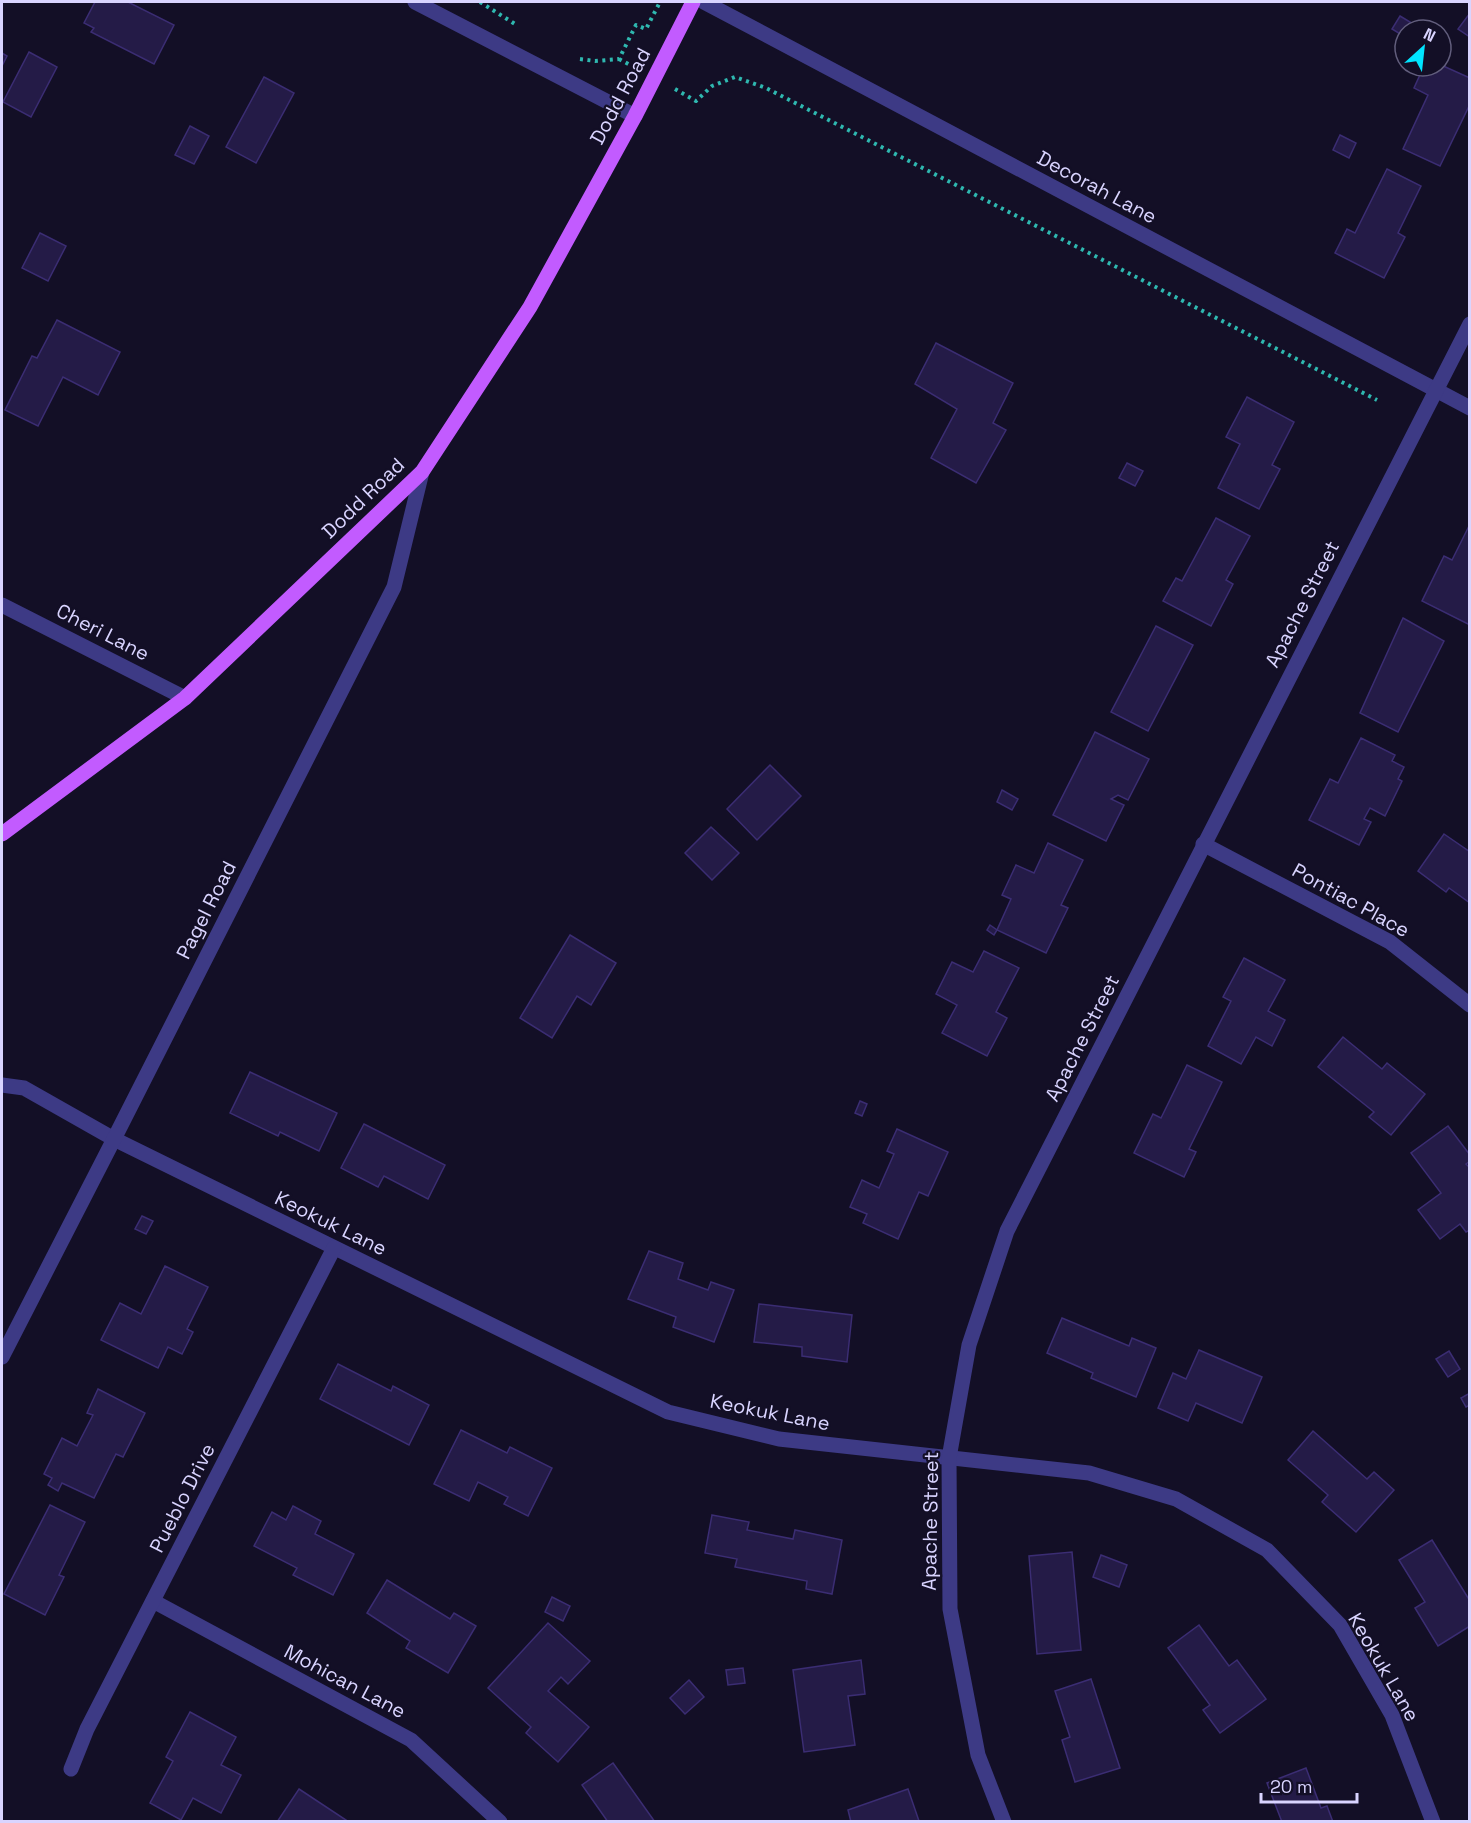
<svg xmlns="http://www.w3.org/2000/svg" width="1471" height="1823" font-family="'Space Grotesk',sans-serif">
	<style>
		.building { fill: #241b47; stroke: #3b2d73; stroke-width: 1.5 }
		.lines { fill: none; stroke-linecap: round; stroke-linejoin: round }
		.path { stroke: #2fb8b0; stroke-width: 4; stroke-dasharray: 3 4.5; stroke-linecap: butt }
		.minor { stroke: #3d3a85; stroke-width: 15 }
		.major { stroke: #c25bff; stroke-width: 15 }
		.labels { text-anchor: middle; dominant-baseline: central; stroke-width: 4.5; stroke-linejoin: round; paint-order: stroke }
		.street-label { font-size: 20px; fill: #d9d4ff; stroke: #130f26 }
	</style>
	<rect width="100%" height="100%" fill="#130f26"/>
	<g class="building">
		<path d="M95 2H128L174 25 154 64 91 32 94 28 84 23Z"/>
		<path d="M1470 13V37L1458 29Z"/>
		<path d="M1400 16 1415 25 1412 30H1405V37L1392 29Z"/>
		<path d="M29 52 57 67 31 117 3 102Z"/>
		<path d="M2 53 7 56 2 66Z"/>
		<path d="M1441 65 1470 78V104L1440 166 1403 149 1428 95 1414 88 1424 66Z"/>
		<path d="M264 77 294 93 256 163 226 147Z"/>
		<path d="M190 126 209 136 194 164 175 155Z"/>
		<path d="M1340 135 1356 143 1349 158 1333 150Z"/>
		<path d="M1387 169 1421 186 1398 233 1405 237 1384 278 1335 253 1347 229 1355 233Z"/>
		<path d="M40 233 66 246 48 281 22 268Z"/>
		<path d="M57 320 120 352 98 395 63 377 38 426 5 410 32 356 37 358Z"/>
		<path d="M936 343 1013 383 993 423 1006 430 976 483 931 458 957 409 915 384Z"/>
		<path d="M1247 397 1294 422 1272 465 1280 469 1259 509 1218 488 1240 444 1226 437Z"/>
		<path d="M1127 463 1143 471 1135 486 1119 478Z"/>
		<path d="M1216 518 1250 536 1226 580 1233 584 1211 626 1163 601 1176 578 1182 581Z"/>
		<path d="M1470 524V625L1422 601 1444 556 1452 560Z"/>
		<path d="M1403 618 1444 641 1398 732 1360 713Z"/>
		<path d="M1156 626 1193 645 1148 731 1111 712Z"/>
		<path d="M1095 732 1149 759 1128 800 1118 795 1111 799 1124 805 1106 841 1053 815Z"/>
		<path d="M1361 738 1395 755 1392 761 1404 767 1398 779 1402 781 1385 816 1370 808 1364 819 1371 822 1359 845 1309 820 1330 779 1338 783Z"/>
		<path d="M770 765 801 796 757 840 727 809Z"/>
		<path d="M1002 790 1018 799 1012 810 997 802Z"/>
		<path d="M711 827 739 853 712 880 685 853Z"/>
		<path d="M1444 834 1470 852V903L1449 888 1446 892 1418 871Z"/>
		<path d="M1048 843 1083 860 1061 905 1068 908 1046 953 997 930 1011 899 1002 895 1016 865 1034 873Z"/>
		<path d="M990 925 997 930 994 935 987 930Z"/>
		<path d="M570 935 616 963 591 1005 577 996 552 1038 520 1018Z"/>
		<path d="M984 951 1019 968 996 1012 1007 1018 987 1056 942 1033 957 1005 936 994 952 962 973 972Z"/>
		<path d="M1244 958 1285 980 1268 1011 1285 1020 1272 1046 1256 1037 1241 1064 1208 1046 1231 1001 1223 997Z"/>
		<path d="M1343 1037 1382 1069 1387 1063 1425 1094 1391 1135 1369 1117 1374 1112 1318 1067Z"/>
		<path d="M1187 1065 1222 1082 1189 1149 1196 1152 1184 1177 1134 1153 1153 1114 1161 1118Z"/>
		<path d="M250 1072 337 1113 319 1151 280 1132 278 1136 230 1113Z"/>
		<path d="M860 1101 867 1104 862 1116 855 1113Z"/>
		<path d="M364 1124 445 1165 428 1199 384 1176 378 1187 341 1168Z"/>
		<path d="M1448 1126 1470 1155V1161L1466 1164 1470 1168V1230L1466 1232 1460 1224 1440 1239 1418 1210 1441 1193 1411 1153Z"/>
		<path d="M897 1129 948 1152 928 1196 919 1192 898 1239 863 1223 867 1214 850 1207 862 1180 879 1188 894 1154 887 1151Z"/>
		<path d="M142 1216 153 1221 146 1234 135 1229Z"/>
		<path d="M649 1251 683 1263 678 1279 708 1290 711 1282 734 1290 714 1342 673 1327 676 1317 628 1299Z"/>
		<path d="M165 1266 208 1287 187 1329 193 1332 182 1354 168 1347 158 1368 101 1340 120 1303 141 1314Z"/>
		<path d="M759 1304 852 1315 847 1362 802 1356V1347L754 1342Z"/>
		<path d="M1062 1318 1129 1346 1132 1338 1156 1348 1136 1397 1091 1378 1093 1373 1047 1353Z"/>
		<path d="M1199 1350 1262 1377 1242 1423 1196 1403 1188 1421 1158 1408 1173 1373 1186 1379Z"/>
		<path d="M1449 1351 1460 1369 1448 1377 1436 1359Z"/>
		<path d="M338 1364 391 1391 393 1386 429 1405 409 1445 320 1399Z"/>
		<path d="M98 1389 145 1413 123 1457 116 1454 94 1498 62 1483 58 1491 48 1485 52 1478 44 1474 62 1438 77 1446 93 1415 87 1413Z"/>
		<path d="M1470 1393V1405L1466 1407 1461 1398Z"/>
		<path d="M461 1430 507 1453 510 1447 552 1468 528 1516 504 1504 508 1497 478 1482 469 1501 434 1484Z"/>
		<path d="M1313 1431 1367 1479 1374 1472 1394 1490 1356 1532 1322 1502 1328 1495 1288 1460Z"/>
		<path d="M50 1505 85 1522 59 1575 64 1577 45 1615 4 1594Z"/>
		<path d="M293 1506 321 1521 315 1534 354 1554 333 1595 293 1575 297 1568 254 1546 272 1512 286 1520Z"/>
		<path d="M712 1515 749 1522 747 1530 793 1539 795 1530 842 1540 832 1594 806 1589 807 1581 735 1567 737 1559 705 1553Z"/>
		<path d="M1432 1540 1470 1601V1626L1438 1646 1415 1608 1425 1602 1399 1560Z"/>
		<path d="M1072 1552 1081 1650 1037 1654 1029 1556Z"/>
		<path d="M1101 1555 1127 1565 1119 1587 1093 1577Z"/>
		<path d="M387 1580 450 1619 454 1613 476 1626 448 1673 406 1648 410 1641 367 1613Z"/>
		<path d="M552 1597 570 1606 563 1621 545 1612Z"/>
		<path d="M548 1623 590 1661 568 1684 561 1677 548 1691 589 1727 558 1762 526 1733 531 1727 488 1688Z"/>
		<path d="M1199 1625 1229 1666 1237 1660 1266 1699 1220 1733 1203 1710 1210 1705 1168 1648Z"/>
		<path d="M861 1660 865 1694 848 1696 855 1745 804 1752 793 1670Z"/>
		<path d="M743 1668 745 1683 728 1685 726 1670Z"/>
		<path d="M1091 1679 1120 1768 1075 1782 1062 1740 1070 1737 1055 1691Z"/>
		<path d="M689 1680 704 1697 685 1714 670 1698Z"/>
		<path d="M190 1712 236 1737 221 1765 241 1775 221 1813 193 1798 181 1820 150 1803 173 1761 166 1757Z"/>
		<path d="M613 1763 655 1822H608L582 1785Z"/>
		<path d="M1306 1768 1321 1808 1327 1806 1333 1822H1282L1267 1783Z"/>
		<path d="M299 1789 349 1822H277Z"/>
		<path d="M908 1789 919 1821 851 1822 848 1810Z"/>
	</g>
	<g class="lines">
		<g class="path">
			<path d="M480 2 515 24"/>
			<path d="M580 59 595 61 619 59 636 25 646 29 660 2"/>
			<path d="M619 59 634 67"/>
			<path d="M675 89 696 101 712 86 735 77 766 88 1377 400"/>
		</g>
		<g class="minor">
			<path d="M415 2 635 116"/>
			<path d="M704 2 1470 408"/>
			<path d="M2 605 185 698"/>
			<path d="M1203 844 1390 942 1470 1005"/>
			<path d="M2 1085 24 1088 114 1139 668 1412 779 1439 1089 1473 1176 1499 1267 1550 1340 1625 1392 1715 1433 1822"/>
			<path d="M2 1357 114 1139 394 587 422 472"/>
			<path d="M153 1601 411 1740 500 1822"/>
			<path d="M71 1769 87 1729 334 1248"/>
			<path d="M1004 1822 978 1755 950 1609 949 1458 969 1345 1007 1231 1470 324"/>
		</g>
		<path class="major" d="M2 834 185 698 422 472 530 307 635 116 693 2"/>
	</g>
	<g class="labels">
		<g class="street-label">
			<text transform="translate(620 96) rotate(-62)">Dodd Road</text>
			<text transform="translate(1097 187) rotate(28)">Decorah Lane</text>
			<text transform="translate(363 498) rotate(-44)">Dodd Road</text>
			<text transform="translate(1302 604) rotate(-63)">Apache Street</text>
			<text transform="translate(103 632) rotate(27)">Cheri Lane</text>
			<text transform="translate(1351 900) rotate(29)">Pontiac Place</text>
			<text transform="translate(206 910) rotate(-63)">Pagel Road</text>
			<text transform="translate(1082 1038) rotate(-63)">Apache Street</text>
			<text transform="translate(331 1223) rotate(26)">Keokuk Lane</text>
			<text transform="translate(770 1412) rotate(11)">Keokuk Lane</text>
			<text transform="translate(182 1498) rotate(-63)">Pueblo Drive</text>
			<text transform="translate(930 1521) rotate(-89)">Apache Street</text>
			<text transform="translate(1384 1667) rotate(60)">Keokuk Lane</text>
			<text transform="translate(345 1681) rotate(28)">Mohican Lane</text>
		</g>
	</g>
	<rect width="1471" height="1823" fill="none" stroke="#d9d4ff" stroke-width="6"/>
	<g transform="translate(1423 48) rotate(27)"><circle r="28" fill="#130f26" stroke="#625e7d" stroke-width="1.5"/>
	<path d="M0-4.5L10 22L0 15L-10 22Z" fill="#00e5ff"/>
	<text y="-9" font-size="16" font-weight="bold" text-anchor="middle" fill="#d9d4ff">N</text>
	</g>
	<path d="M1261 1793v9h96v-9" fill="none" stroke="#d9d4ff" stroke-width="3"/>
	<text x="1270" y="1793" font-size="18" fill="#d9d4ff" stroke="#130f26" stroke-width="4.5" paint-order="stroke">20 m</text>
</svg>
